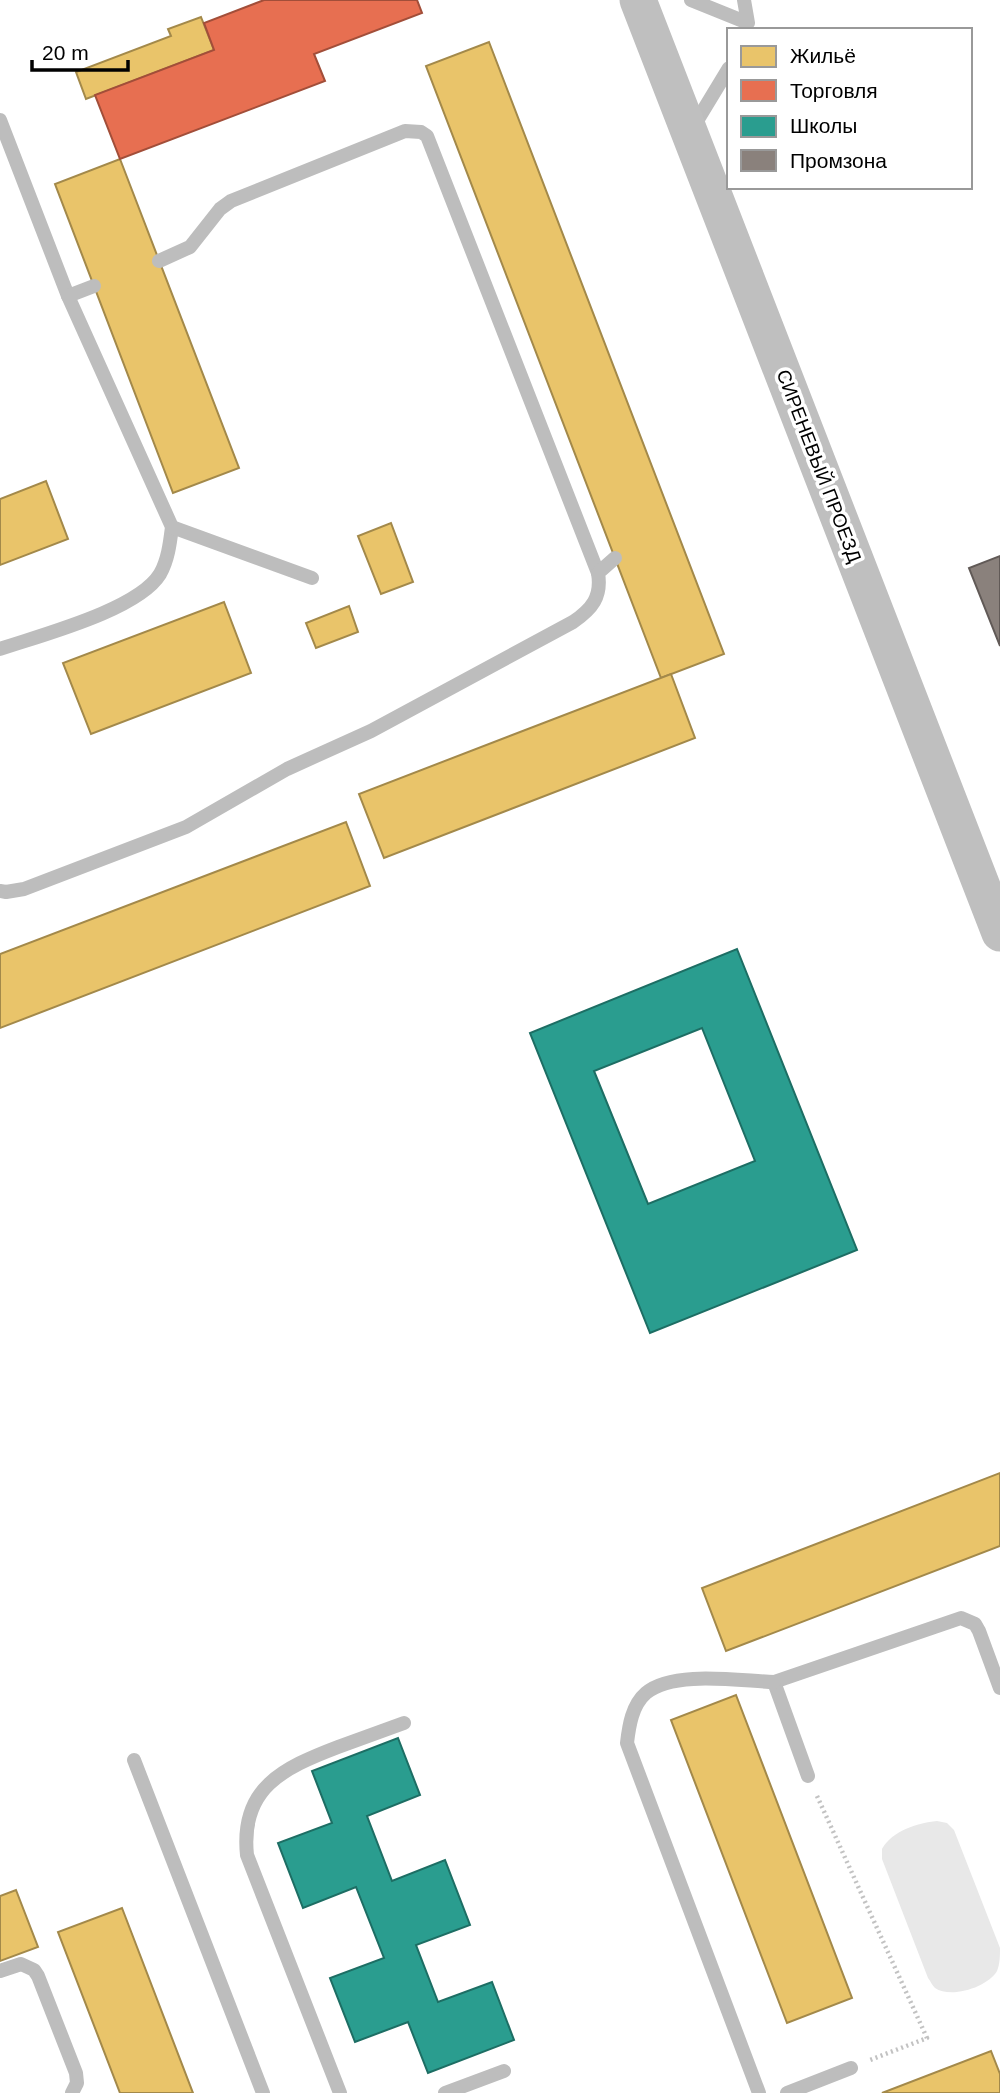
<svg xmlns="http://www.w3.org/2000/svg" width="1000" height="2093" font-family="Arial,sans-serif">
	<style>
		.green { fill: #e8e8e8 }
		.homes { fill: #e9c46a; stroke: #a3894a; stroke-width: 2 }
		.shops { fill: #e76f51; stroke: #a24e39; stroke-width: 2 }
		.schools { fill: #2a9d8f; stroke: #1d6e64; stroke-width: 2; fill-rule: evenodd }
		.industry { fill: #8a817c; stroke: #615a57; stroke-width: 2 }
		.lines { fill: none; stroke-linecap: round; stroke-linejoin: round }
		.path { stroke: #c2c2c2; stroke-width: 4.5; stroke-dasharray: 2 3.5; stroke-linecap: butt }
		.service { stroke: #bdbdbd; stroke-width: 14 }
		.secondary { stroke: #bfbfbf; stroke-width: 37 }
		.labels { text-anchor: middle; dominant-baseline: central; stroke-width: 7; stroke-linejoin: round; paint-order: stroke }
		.street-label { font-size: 19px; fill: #000; stroke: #fff }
	</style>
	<rect width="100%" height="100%" fill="#fff"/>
	<path class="green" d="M937 1821 947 1823 954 1830 1000 1948C1000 1955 1000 1964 997 1971 988 1987 951 1999 935 1988 932 1985 931 1982 928 1978L882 1859V1849C892 1831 917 1823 937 1821Z"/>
	<g class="homes">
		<path d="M201 17 214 50 86 99 76 72 171 36 168 29Z"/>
		<path d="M489 42 724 654 661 678 426 66Z"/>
		<path d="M120 159 239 468 173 493 55 184Z"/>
		<path d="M46 481 68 539 0 565V499Z"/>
		<path d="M391 523 413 582 381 594 358 536Z"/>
		<path d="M224 602 251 673 91 734 63 663Z"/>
		<path d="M349 606 358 632 316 648 306 623Z"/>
		<path d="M671 674 695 738 384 858 359 794Z"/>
		<path d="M346 822 370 886 0 1028V954Z"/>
		<path d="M1000 1473V1546L726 1651 702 1588Z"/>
		<path d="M736 1695 852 1998 787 2023 671 1720Z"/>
		<path d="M16 1890 38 1947 0 1961V1896Z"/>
		<path d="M122 1908 193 2093H120L58 1932Z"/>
		<path d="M991 2051 1000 2074V2093H882Z"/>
	</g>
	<path class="shops" d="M264 0H417L422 13 314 54 325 81 120 159 95 95 214 50 204 23Z"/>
	<g class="schools">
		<path d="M737 949 857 1250 650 1333 530 1033ZM702 1028 755 1161 648 1204 594 1071Z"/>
		<path d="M398 1738 420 1795 367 1816 392 1881 445 1860 470 1925 416 1945 438 2002 492 1982 514 2040 428 2073 408 2022 355 2042 330 1978 384 1958 356 1887 303 1908 278 1843 332 1823 312 1771Z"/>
	</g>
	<path class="industry" d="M1000 556V646L969 568Z"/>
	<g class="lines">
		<path class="path" d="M817 1796 927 2038 870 2060"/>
		<g class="service">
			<path d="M691 0 748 23 744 0"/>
			<path d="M0 120 68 296 172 527C170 543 168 560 160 574 138 610 41 635 0 649"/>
			<path d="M692 129 729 68"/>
			<path d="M159 261 190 247 220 209 231 201 405 131 421 132 427 136 598 573"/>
			<path d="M68 296 94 286"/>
			<path d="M172 527 312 578"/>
			<path d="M0 891 6 892 24 889 186 827 287 769 371 731 573 622C592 609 602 597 598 573L615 558"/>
			<path d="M134 1760 263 2093"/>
			<path d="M808 1776 774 1682 961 1618 975 1624 979 1631 1000 1688"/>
			<path d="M0 1971 21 1964 34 1970 38 1976 76 2073 77 2083 72 2093"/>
			<path d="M340 2093 247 1855C240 1788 283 1768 338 1747 360 1739 382 1731 404 1723"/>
			<path d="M445 2093 504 2071"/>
			<path d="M759 2093 627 1743C629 1726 632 1705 646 1693 673 1670 740 1681 774 1682"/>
			<path d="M787 2093 851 2068"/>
		</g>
		<path class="secondary" d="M638 0 1000 933"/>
	</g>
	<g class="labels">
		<g class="street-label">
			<text transform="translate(819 466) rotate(69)">СИРЕНЕВЫЙ ПРОЕЗД</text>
		</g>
	</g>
	<rect x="727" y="28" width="245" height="161" fill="#ffffff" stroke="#999999" stroke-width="2"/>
	<rect x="741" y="46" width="35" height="21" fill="#e9c46a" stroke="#999999" stroke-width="2"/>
	<text x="790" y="63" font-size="21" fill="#000000">Жильё</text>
	<rect x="741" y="80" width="35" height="21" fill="#e76f51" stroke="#999999" stroke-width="2"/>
	<text x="790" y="98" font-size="21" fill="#000000">Торговля</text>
	<rect x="741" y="116" width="35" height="21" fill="#2a9d8f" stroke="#999999" stroke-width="2"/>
	<text x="790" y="133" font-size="21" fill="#000000">Школы</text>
	<rect x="741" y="150" width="35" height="21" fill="#8a817c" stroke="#999999" stroke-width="2"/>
	<text x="790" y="168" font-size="21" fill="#000000">Промзона</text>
	<path d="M32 60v10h96v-10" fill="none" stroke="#000000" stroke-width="3.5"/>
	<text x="42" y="60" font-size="21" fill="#000000" stroke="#ffffff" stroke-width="5" paint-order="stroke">20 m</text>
</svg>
